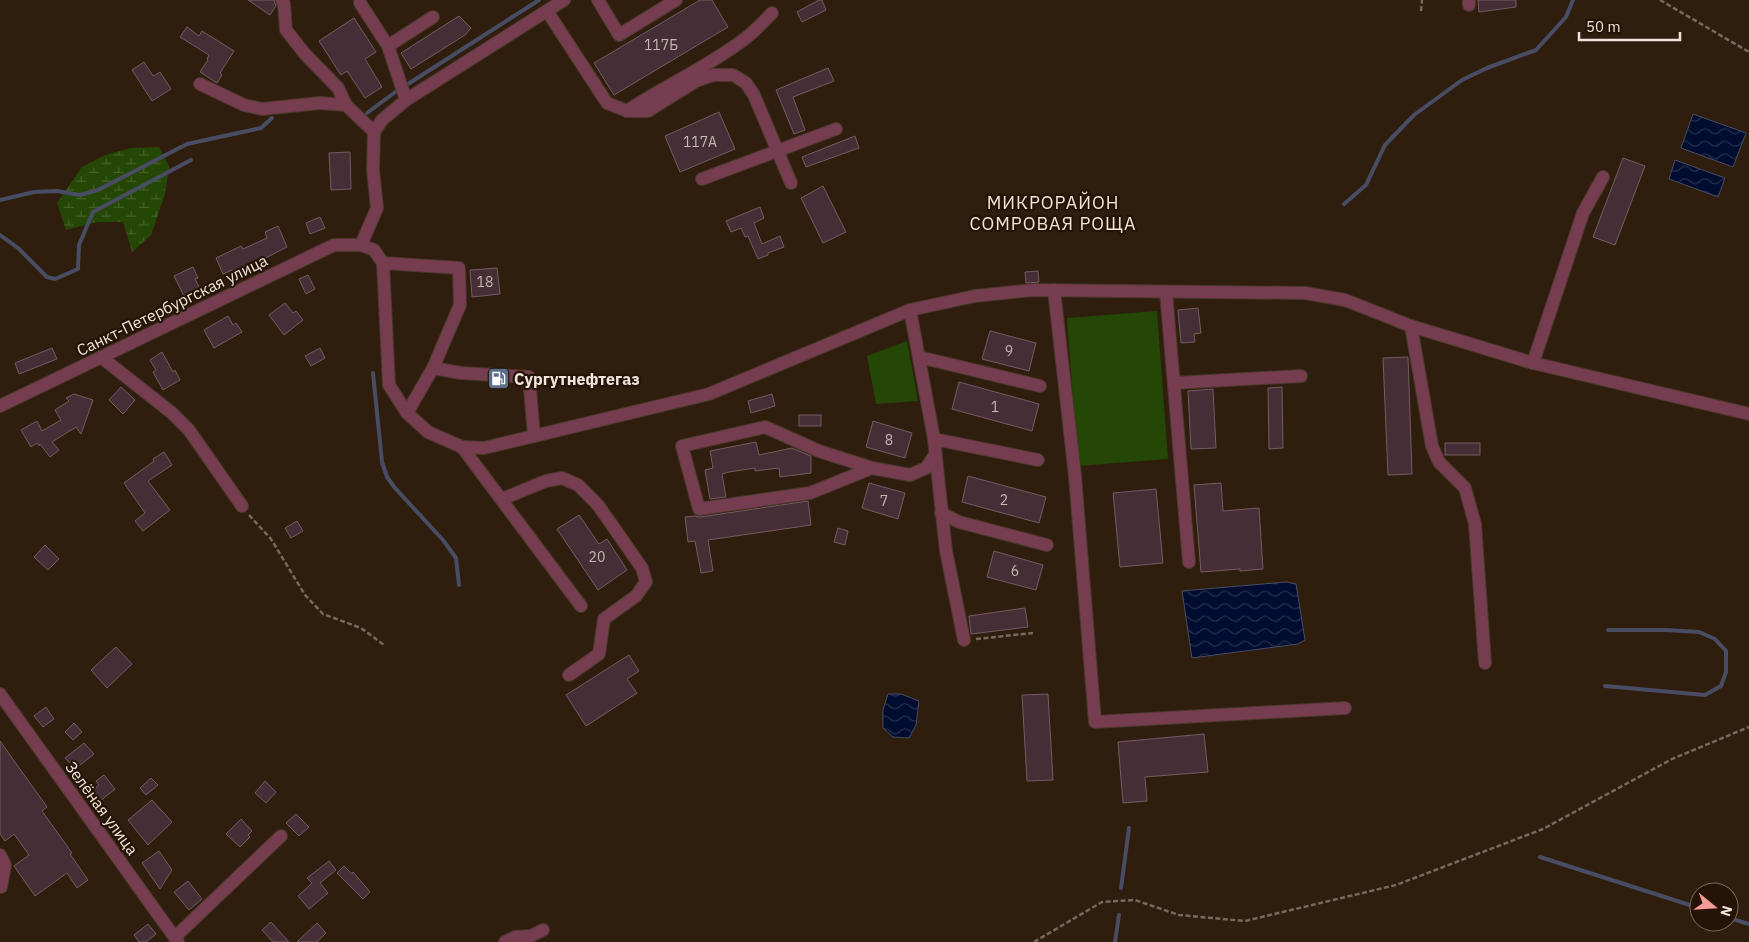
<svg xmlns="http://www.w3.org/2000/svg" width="1749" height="942" font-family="'IBM Plex Sans',sans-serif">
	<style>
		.green { fill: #244705 }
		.wetland { fill: url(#wetland-marsh) }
		.water { fill: url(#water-waves); stroke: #484d63 }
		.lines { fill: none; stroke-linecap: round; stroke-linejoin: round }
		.stream { stroke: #484d63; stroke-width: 4 }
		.building { fill: #462e36; stroke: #765b63 }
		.minor-casing { stroke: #4a392b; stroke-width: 14 }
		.path { stroke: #79695c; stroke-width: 2.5; stroke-dasharray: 5 2.5; stroke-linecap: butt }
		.minor { stroke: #763c4f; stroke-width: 12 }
		.labels { text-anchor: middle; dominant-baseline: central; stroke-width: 4.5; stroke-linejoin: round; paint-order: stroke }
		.number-label { font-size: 14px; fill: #c6b7b2 }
		.street-label { font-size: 16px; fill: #f1e5db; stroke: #251406 }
		.poi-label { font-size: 16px; font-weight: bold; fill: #f1e5db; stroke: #251406; text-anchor: start }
		.neighbourhood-label { font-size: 18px; letter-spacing: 1px; fill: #f1e5db; stroke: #251406 }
	</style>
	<defs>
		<pattern id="wetland-marsh" width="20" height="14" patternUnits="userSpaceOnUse" patternTransform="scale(1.25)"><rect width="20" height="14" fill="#244705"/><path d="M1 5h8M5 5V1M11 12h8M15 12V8" fill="none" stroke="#446129"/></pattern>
		<pattern id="water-waves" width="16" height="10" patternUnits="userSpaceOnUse" patternTransform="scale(1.25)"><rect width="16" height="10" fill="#000c30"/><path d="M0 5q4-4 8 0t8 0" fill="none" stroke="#262f4d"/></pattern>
	</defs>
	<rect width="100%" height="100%" fill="#2f1d0e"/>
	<g class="green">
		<path d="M1157 311 1168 459 1078 466 1067 318Z"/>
		<path d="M907 341 918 401 876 404 867 356Z"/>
	</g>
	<path class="wetland" d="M159 147 169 166 165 194 151 235 132 252 123 222H97L66 230 57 203 82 167 105 155 131 148Z"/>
	<g class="water">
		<path d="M1693 114 1746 133 1733 167 1681 148Z"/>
		<path d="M1675 160 1725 178 1718 197 1669 179Z"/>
		<path d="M1286 582 1296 584 1305 640 1298 644 1192 658 1182 591Z"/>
		<path d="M888 694H901L919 701 916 725 909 738 893 737 883 728V710Z"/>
	</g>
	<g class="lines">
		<g class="stream">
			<path d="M408 84 539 0"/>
			<path d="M367 113 398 90"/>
			<path d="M0 200 34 192 57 191 80 195 98 190 187 144 261 128 272 118"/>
			<path d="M1344 204 1366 185 1385 145 1414 115 1462 80 1487 68 1536 50 1566 17 1573 0"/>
			<path d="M0 235 18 248 47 277 55 279 78 269 79 245 93 212 191 160"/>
			<path d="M373 373 382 462 387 477 395 488 443 540 456 558 459 585"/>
			<path d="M1605 686 1705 695 1721 686 1726 672V651L1715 639 1699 632 1666 630H1608"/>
			<path d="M1540 857 1699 908"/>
			<path d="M1121 888 1129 828"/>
			<path d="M1729 918 1749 924"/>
			<path d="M1115 942 1119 915"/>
		</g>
	</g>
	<g class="building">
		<path d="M248 0H274L276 6 270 15Z"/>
		<path d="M700 0H712L728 27 614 95 594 63Z"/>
		<path d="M819 0H822L826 10 802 22 797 12Z"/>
		<path d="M1478 0H1516V7L1479 12Z"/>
		<path d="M459 16 471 28 465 35 411 69 401 53Z"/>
		<path d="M354 18 376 52 365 59 382 87 365 98 347 71 341 75 319 41Z"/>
		<path d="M187 27 199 36 202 31 234 51 220 73 222 75 217 83 200 72 208 60 207 59 209 55 180 37Z"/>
		<path d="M144 62 153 76 160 72 171 89 152 101 132 70Z"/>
		<path d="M828 68 834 81 793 97 805 130 794 134 776 90Z"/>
		<path d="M719 112 735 149 680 172 665 136Z"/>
		<path d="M855 136 859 148 806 167 802 157Z"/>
		<path d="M350 152 351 189 331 190 329 153Z"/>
		<path d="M1623 158 1645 166 1615 245 1593 237Z"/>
		<path d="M823 186 846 232 823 243 801 198Z"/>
		<path d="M760 207 764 218 754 223 762 244 780 236 784 247 768 253V255L758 259 748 236 745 237 741 228 731 232 726 221Z"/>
		<path d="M320 217 325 228 310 234 306 223Z"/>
		<path d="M278 226 287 247 234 274 232 270 223 274 216 258 241 246 243 249 267 238 265 232Z"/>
		<path d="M193 267 198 278 195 279 200 289 184 296 174 276Z"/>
		<path d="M497 268 500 294 472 297 470 270Z"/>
		<path d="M1038 271 1039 282 1026 283 1025 272Z"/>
		<path d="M308 275 315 289 306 294 299 279Z"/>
		<path d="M285 303 293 313 296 311 303 320 284 335 269 315Z"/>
		<path d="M1198 308 1201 333 1194 334 1195 342 1181 343 1178 310Z"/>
		<path d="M228 316 233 325 236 323 242 332 214 348 204 330Z"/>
		<path d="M990 331 1036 343 1029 371 982 359Z"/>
		<path d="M52 348 57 359 19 374 15 363Z"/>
		<path d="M320 348 325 358 311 366 305 356Z"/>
		<path d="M162 352 173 372 175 370 180 380 163 390 153 372 156 370 150 360Z"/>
		<path d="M1408 357 1412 474 1388 475 1383 358Z"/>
		<path d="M959 382 1039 404 1032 431 952 409Z"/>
		<path d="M121 387 135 400 123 414 109 400Z"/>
		<path d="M1282 387 1283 448 1269 449 1268 388Z"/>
		<path d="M1213 389 1216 448 1191 449 1188 391Z"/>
		<path d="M74 394 93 400 81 434 76 427 52 442 59 450 50 457 40 444 39 446 37 443 31 447 21 430 37 421 42 431 61 420 55 410 69 401 66 398Z"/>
		<path d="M772 394 775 406 751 413 748 401Z"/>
		<rect x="799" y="415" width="22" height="11"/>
		<path d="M873 421 912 433 905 458 866 447Z"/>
		<path d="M756 442 759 455 792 448 811 456V473L780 477 779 468 755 471V468L729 472 722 474 726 497 710 499 705 470 713 468 710 451Z"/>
		<rect x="1445" y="443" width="35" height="12"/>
		<path d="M164 452 172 465 148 481 170 510 143 531 135 521 145 513 124 483 154 461 153 459Z"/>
		<path d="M968 476 1046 497 1039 523 962 502Z"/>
		<path d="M869 483 905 493 898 519 862 508Z"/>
		<path d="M1221 483 1223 511 1259 508 1263 569 1240 571V569L1201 572 1194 485Z"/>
		<path d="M1156 489 1163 563 1120 567 1113 493Z"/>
		<path d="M808 501 811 525 708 540 713 571 701 573 695 541 688 542 685 517 695 516 700 517Z"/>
		<path d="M579 515 599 544 607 539 627 570 598 590 557 529Z"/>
		<path d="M297 521 303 531 291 538 285 528Z"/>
		<path d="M838 528 848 531 845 545 834 542Z"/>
		<path d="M45 545 59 559 48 570 34 557Z"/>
		<path d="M994 551 1043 565 1036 590 987 577Z"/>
		<path d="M1025 608 1028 627 971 634 969 616Z"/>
		<path d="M116 647 132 664 107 688 91 670Z"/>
		<path d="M629 655 639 671 627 679 637 693 586 726 566 695Z"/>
		<path d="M1048 694 1053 780 1027 781 1022 695Z"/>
		<path d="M46 707 54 719 43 727 34 716Z"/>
		<path d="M74 723 82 732 73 740 65 732Z"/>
		<path d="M1204 734 1208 772 1145 777 1147 801 1123 803 1118 742Z"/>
		<path d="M0 741 47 807 42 811 72 853 70 854 88 880 77 888 67 873 35 896 14 866 29 855 14 834 5 841 0 834Z"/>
		<path d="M84 743 94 754 75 769 65 758Z"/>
		<path d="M104 775 115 789 99 802 91 792 99 785 96 781Z"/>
		<path d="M151 778 158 785 146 795 140 788Z"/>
		<path d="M265 781 276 792 266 803 255 793Z"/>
		<path d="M152 800 172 822 148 845 128 820Z"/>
		<path d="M296 814 309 827 299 836 286 823Z"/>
		<path d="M241 819 252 831 248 835 250 837 240 847 226 834Z"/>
		<path d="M159 851 172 870 160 889 142 863Z"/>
		<path d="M329 861 336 870 320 883 328 893 309 909 298 896 312 883 307 878Z"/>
		<path d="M344 866 352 874 353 872 370 892 363 899 337 873Z"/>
		<path d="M188 881 202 899 189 910 174 892Z"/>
		<path d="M271 922 289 942H273L262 930Z"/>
		<path d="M317 923 326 933 317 942H297Z"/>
		<path d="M148 924 156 934 146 942H139L134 935Z"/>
	</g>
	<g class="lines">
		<defs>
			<g id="minor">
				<path d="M282 0 284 4 286 30 305 54 338 88 346 105"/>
				<path d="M598 0 619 35 676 0"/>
				<path d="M1469 0V5"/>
				<path d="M360 3 388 46 406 100"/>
				<path d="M547 11 607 103 627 111H648L696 81 713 75H733L746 83 754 95 791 183"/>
				<path d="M388 46 433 17"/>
				<path d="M200 84 244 105 262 109 320 103 346 105 374 132"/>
				<path d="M627 111C666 85 710 66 747 37 756 30 764 21 772 13"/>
				<path d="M702 179 836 129"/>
				<path d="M361 245 377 208 373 170 374 132 382 120 406 100 564 0"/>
				<path d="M383 263 459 268 460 305 433 368"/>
				<path d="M1054 290 1075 476 1095 722 1345 708"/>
				<path d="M1166 292 1189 562"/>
				<path d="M910 310 934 439 946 551 964 640"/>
				<path d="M1411 326 1432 446 1439 462 1465 488 1475 524 1485 663"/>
				<path d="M101 357 172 413 189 430 242 506"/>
				<path d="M919 357 1040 386"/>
				<path d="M1533 363 1583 213 1603 177"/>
				<path d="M1174 383 1301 376"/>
				<path d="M0 406 334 245H361L374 250 383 263 389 385 407 413 428 432 462 447 484 448 709 394 910 310 975 296 1033 290 1305 293 1345 300 1411 326 1533 363 1749 414"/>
				<path d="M407 413 433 368 461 373 529 377 534 436"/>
				<path d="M934 439 1038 460"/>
				<path d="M462 447 581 606"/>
				<path d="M872 468 819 451 765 427 682 446 699 509 810 493 872 468 910 475 926 468 935 455"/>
				<path d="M502 499 546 481 562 478 578 485 598 505 642 568 646 582 636 596 604 619 599 654 569 675"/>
				<path d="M941 513 959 522 1047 545"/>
				<path d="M0 694 178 942"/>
				<path d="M0 855 5 865 1 887H0"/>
				<path d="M175 937 281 836"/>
				<path d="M505 942 515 937 531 936 543 930"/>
			</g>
		</defs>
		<use href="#minor" class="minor-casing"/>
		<g class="path">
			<path d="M1660 0 1749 52"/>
			<path d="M1421 11 1422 0"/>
			<path d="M249 515 271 539 305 595 323 614 361 628 384 645"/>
			<path d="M976 639 1033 633"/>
			<path d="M1034 942 1102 902 1135 900 1179 915 1245 921 1396 885 1543 829 1672 759 1749 727"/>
		</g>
		<use href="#minor" class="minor"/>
	</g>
	<defs>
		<symbol id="fuel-square" viewBox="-11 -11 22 22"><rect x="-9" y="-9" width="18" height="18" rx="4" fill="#5c6f8a" stroke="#251406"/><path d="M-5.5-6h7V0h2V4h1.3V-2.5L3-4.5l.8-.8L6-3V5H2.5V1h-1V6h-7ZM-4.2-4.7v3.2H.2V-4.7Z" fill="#fff"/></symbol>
	</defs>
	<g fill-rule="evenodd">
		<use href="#fuel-square" x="486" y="366" width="25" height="25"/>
	</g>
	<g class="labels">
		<g class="number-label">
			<text x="661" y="45">117Б</text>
			<text x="700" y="142">117А</text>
			<text x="485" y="282">18</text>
			<text x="1009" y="351">9</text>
			<text x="995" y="407">1</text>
			<text x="889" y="440">8</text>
			<text x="1004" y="500">2</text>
			<text x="884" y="501">7</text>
			<text x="597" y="557">20</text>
			<text x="1015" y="571">6</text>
		</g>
		<g class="street-label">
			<text transform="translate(172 305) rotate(-26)">Санкт-Петербургская улица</text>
			<text transform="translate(102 808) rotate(54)">Зелёная улица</text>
		</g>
		<g class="poi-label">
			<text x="514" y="379">Сургутнефтегаз</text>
		</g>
		<g class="neighbourhood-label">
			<text x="1053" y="202">МИКРОРАЙОН<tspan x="1053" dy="21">СОМРОВАЯ РОЩА</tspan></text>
		</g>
	</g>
	<g transform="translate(1714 907) rotate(108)"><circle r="24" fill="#251406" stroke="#77685b"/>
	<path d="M0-4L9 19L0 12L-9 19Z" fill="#f59b97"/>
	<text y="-8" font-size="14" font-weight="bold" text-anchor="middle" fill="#f1e5db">N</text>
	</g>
	<path d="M1579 32v8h101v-8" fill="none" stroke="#f1e5db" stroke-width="2.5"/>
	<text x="1586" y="32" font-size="15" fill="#f1e5db" stroke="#251406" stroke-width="4" paint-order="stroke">50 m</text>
</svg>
